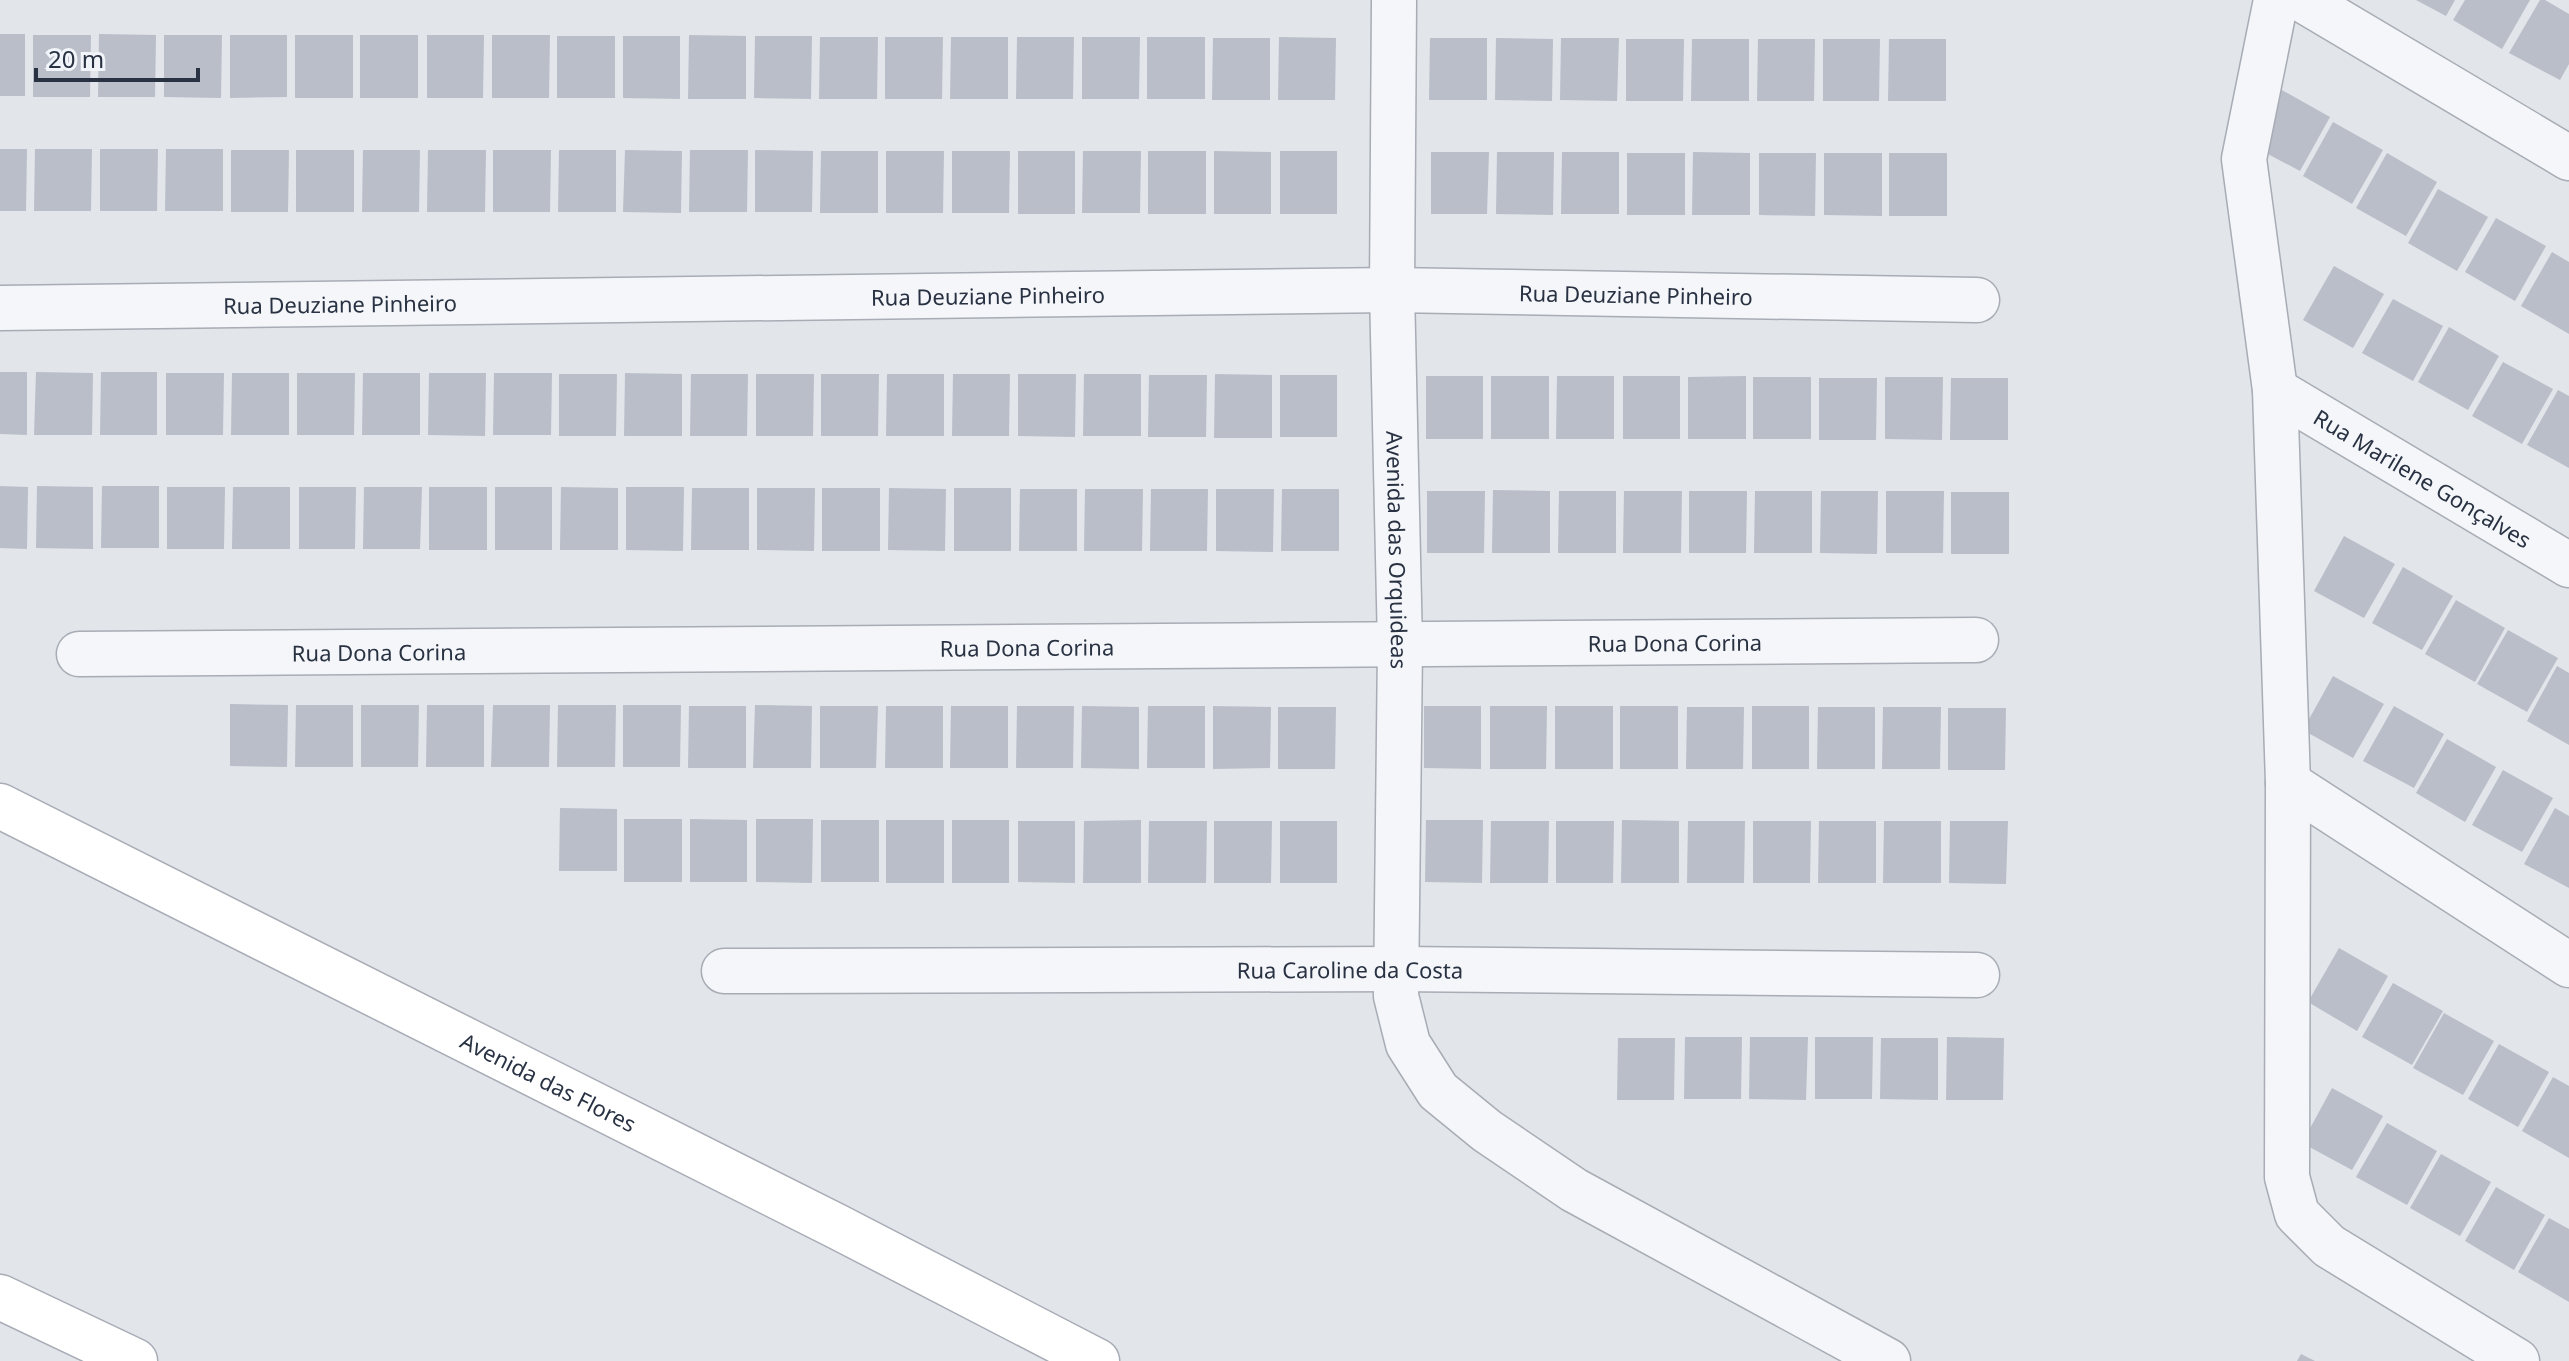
<svg xmlns="http://www.w3.org/2000/svg" width="2569" height="1361" font-family="'Noto Sans',sans-serif">
	<style>
		.building { fill: #b9bec8 }
		.lines { fill: none; stroke-linecap: round; stroke-linejoin: round }
		.minor-casing { stroke: #a7acb5; stroke-width: 47 }
		.secondary-casing { stroke: #a7acb5; stroke-width: 47 }
		.minor { stroke: #f5f6f9; stroke-width: 44 }
		.secondary { stroke: #fff; stroke-width: 44 }
		.labels { text-anchor: middle; dominant-baseline: central; stroke-width: 6; stroke-linejoin: round; paint-order: stroke }
		.street-label { font-size: 22px; fill: #293243; stroke: #f1f4f8 }
	</style>
	<rect width="100%" height="100%" fill="#e2e5ea"/>
	<g class="building">
		<path d="M2416 0H2455L2446 16Z"/>
		<path d="M2465 0H2530L2502 49 2453 20Z"/>
		<path d="M2540 0H2545L2569 14V64L2560 80 2509 53Z"/>
		<rect x="0" y="34" width="25" height="62"/>
		<path d="M99 34 156 35 155 97H98Z"/>
		<path d="M33 35H91L90 97H33Z"/>
		<path d="M164 35H222L221 98 164 97Z"/>
		<path d="M230 35H287V97L230 98Z"/>
		<rect x="295" y="35" width="58" height="63"/>
		<rect x="360" y="35" width="58" height="63"/>
		<path d="M427 35H484L483 98H427Z"/>
		<path d="M492 35H550L549 98H492Z"/>
		<path d="M689 35 746 36V99H688Z"/>
		<rect x="557" y="36" width="58" height="62"/>
		<path d="M623 36H680V99L623 98Z"/>
		<path d="M755 36H812L811 99 754 98Z"/>
		<path d="M820 37H878L877 99H819Z"/>
		<path d="M885 37H943L942 99H885Z"/>
		<path d="M951 37H1008V99H950Z"/>
		<path d="M1017 37H1074L1073 99H1016Z"/>
		<path d="M1082 37H1140L1139 99H1082Z"/>
		<rect x="1147" y="37" width="58" height="62"/>
		<path d="M1279 37 1336 38 1335 100H1278Z"/>
		<path d="M1213 38H1270V100H1212Z"/>
		<path d="M1430 38H1487V100H1429Z"/>
		<path d="M1496 38 1553 39 1552 101 1495 100Z"/>
		<path d="M1561 38H1619L1617 101 1560 100Z"/>
		<path d="M1626 39H1684L1683 101H1626Z"/>
		<path d="M1692 39H1749V101H1691Z"/>
		<path d="M1758 39H1815L1814 101H1757Z"/>
		<path d="M1823 39H1880L1879 101H1823Z"/>
		<path d="M1889 39H1946V101H1888Z"/>
		<path d="M2280 89 2330 117 2300 171 2249 144Z"/>
		<path d="M2333 122 2383 150 2352 204 2303 176Z"/>
		<path d="M0 149H27L26 211H0Z"/>
		<path d="M35 149H92L91 211H34Z"/>
		<path d="M100 149H158L157 211H100Z"/>
		<path d="M166 149H223V211H165Z"/>
		<path d="M231 150H289L288 212H231Z"/>
		<rect x="296" y="150" width="58" height="62"/>
		<path d="M363 150H420L419 212H362Z"/>
		<path d="M428 150H486L485 212H427Z"/>
		<path d="M493 150H551L550 212H493Z"/>
		<path d="M559 150H616V212H558Z"/>
		<path d="M625 150 682 151 681 213 623 212Z"/>
		<path d="M690 150H748L747 212H689Z"/>
		<path d="M755 150 813 151 812 212H755Z"/>
		<path d="M821 151H878V213H820Z"/>
		<path d="M886 151H944L943 213H886Z"/>
		<path d="M952 151H1010L1009 213H952Z"/>
		<rect x="1018" y="151" width="57" height="63"/>
		<path d="M1083 151H1141L1140 213H1082Z"/>
		<rect x="1148" y="151" width="58" height="63"/>
		<path d="M1214 151 1271 152V214H1214Z"/>
		<rect x="1280" y="151" width="57" height="63"/>
		<path d="M1431 152H1489L1487 214H1431Z"/>
		<path d="M1497 152H1554L1553 215 1496 214Z"/>
		<path d="M1562 152H1619V214H1561Z"/>
		<path d="M1693 152 1750 153V215H1692Z"/>
		<rect x="1627" y="153" width="58" height="62"/>
		<path d="M1759 153H1816L1815 216 1759 215Z"/>
		<path d="M1824 153H1882V216L1824 215Z"/>
		<rect x="1889" y="153" width="58" height="63"/>
		<path d="M2387 153 2437 182 2406 236 2356 208Z"/>
		<path d="M2438 189 2488 217 2457 271 2408 243Z"/>
		<path d="M2496 218 2546 246 2515 301 2465 272Z"/>
		<path d="M2552 252 2569 262V334L2521 306Z"/>
		<path d="M2334 266 2384 294 2353 348 2303 320Z"/>
		<path d="M2393 299 2443 326 2413 381 2362 353Z"/>
		<path d="M2449 327 2499 356 2468 410 2418 382Z"/>
		<path d="M2503 362 2553 389 2522 444 2472 416Z"/>
		<path d="M0 372H27V435L0 434Z"/>
		<path d="M36 372 93 373 92 435H34Z"/>
		<path d="M101 372H157V435H100Z"/>
		<path d="M166 373H224L223 435H166Z"/>
		<path d="M232 373H289V435H231Z"/>
		<path d="M297 373H355L354 435H297Z"/>
		<path d="M363 373H420V435H362Z"/>
		<path d="M429 373H486L485 436 428 435Z"/>
		<path d="M494 373H552L551 435H493Z"/>
		<path d="M625 373 682 374V436H624Z"/>
		<path d="M559 374H617L616 436H559Z"/>
		<path d="M691 374H748L747 436H690Z"/>
		<path d="M756 374H814L813 436H756Z"/>
		<path d="M821 374H879L878 436H821Z"/>
		<path d="M887 374H944V436H886Z"/>
		<path d="M953 374H1010L1009 436H952Z"/>
		<path d="M1018 374H1076L1075 437 1018 436Z"/>
		<path d="M1084 374H1141V436H1083Z"/>
		<path d="M1215 374 1272 375V438H1214Z"/>
		<path d="M1149 375H1207L1206 437H1148Z"/>
		<rect x="1280" y="375" width="57" height="62"/>
		<rect x="1426" y="376" width="57" height="63"/>
		<rect x="1491" y="376" width="58" height="63"/>
		<path d="M1557 376H1614V439H1556Z"/>
		<rect x="1623" y="376" width="57" height="63"/>
		<path d="M1746 376V439H1688V377Z"/>
		<rect x="1753" y="377" width="58" height="62"/>
		<path d="M1885 377H1943L1942 440 1885 439Z"/>
		<path d="M1819 378H1877L1876 440H1819Z"/>
		<path d="M1951 378H2008V440H1950Z"/>
		<path d="M2558 390 2569 396V468L2527 445Z"/>
		<path d="M0 486 28 487 27 549 0 548Z"/>
		<path d="M37 486 93 487V549L36 548Z"/>
		<path d="M102 486H159V548H101Z"/>
		<path d="M167 487H225L224 549H167Z"/>
		<path d="M233 487H290V549H232Z"/>
		<path d="M299 487H356L355 549H299Z"/>
		<path d="M364 487H422L420 549H363Z"/>
		<rect x="429" y="487" width="58" height="63"/>
		<rect x="495" y="487" width="57" height="63"/>
		<path d="M561 487 618 488V550H560Z"/>
		<path d="M626 487H684L683 551 626 550Z"/>
		<path d="M692 488H749V550H691Z"/>
		<path d="M757 488H815L814 551 757 550Z"/>
		<rect x="822" y="488" width="58" height="63"/>
		<path d="M889 488 946 489 945 551 888 550Z"/>
		<rect x="954" y="488" width="57" height="63"/>
		<path d="M1020 489H1077V551H1019Z"/>
		<path d="M1085 489H1143L1142 551H1084Z"/>
		<path d="M1151 489H1208L1207 551H1150Z"/>
		<path d="M1216 489H1274L1273 552 1216 551Z"/>
		<path d="M1282 489H1339V551H1281Z"/>
		<path d="M1493 490 1550 491V553H1492Z"/>
		<path d="M1427 491H1485L1484 553H1427Z"/>
		<path d="M1559 491H1616V553H1558Z"/>
		<path d="M1624 491H1682L1681 553H1623Z"/>
		<path d="M1689 491H1747L1746 553H1689Z"/>
		<path d="M1755 491H1812V553H1754Z"/>
		<path d="M1821 491H1878L1877 554 1820 553Z"/>
		<path d="M1886 491H1944L1943 553H1886Z"/>
		<rect x="1951" y="492" width="58" height="62"/>
		<path d="M2344 536 2395 564 2364 618 2314 591Z"/>
		<path d="M2403 567 2453 596 2422 650 2372 623Z"/>
		<path d="M2456 600 2505 628 2475 682 2425 654Z"/>
		<path d="M2508 630 2558 658 2527 712 2477 684Z"/>
		<path d="M2557 666 2569 673V745L2527 721Z"/>
		<path d="M2333 676 2384 704 2353 758 2303 730Z"/>
		<path d="M230 704 288 705 287 767 230 766Z"/>
		<path d="M296 705H353V767H295Z"/>
		<path d="M361 705H419L418 767H361Z"/>
		<path d="M427 705H484V767H426Z"/>
		<path d="M493 705H550L549 767H491Z"/>
		<path d="M558 705H616L615 767H557Z"/>
		<path d="M623 705H681L680 767H623Z"/>
		<path d="M755 705 812 706 811 768H753Z"/>
		<path d="M689 706H746V768H688Z"/>
		<path d="M820 706H878L876 768H820Z"/>
		<path d="M886 706H943V768H885Z"/>
		<path d="M951 706H1008V768H950Z"/>
		<path d="M1017 706H1074L1073 768H1016Z"/>
		<path d="M1082 706 1139 707V769L1081 768Z"/>
		<path d="M1148 706H1205V768H1147Z"/>
		<path d="M1213 706 1271 707 1270 768 1213 769Z"/>
		<path d="M1424 706H1481V769L1424 768Z"/>
		<path d="M1490 706H1547L1546 769H1490Z"/>
		<rect x="1555" y="706" width="58" height="63"/>
		<rect x="1620" y="706" width="58" height="63"/>
		<rect x="1752" y="706" width="57" height="63"/>
		<path d="M2394 706 2444 734 2414 788 2363 761Z"/>
		<path d="M1278 707H1336L1335 769H1278Z"/>
		<path d="M1687 707H1744L1743 769H1686Z"/>
		<path d="M1818 707H1875V769H1817Z"/>
		<path d="M1883 707H1941L1940 769H1882Z"/>
		<path d="M1948 708H2006L2005 770H1948Z"/>
		<path d="M2447 739 2496 767 2465 822 2416 793Z"/>
		<path d="M2503 770 2553 798 2522 852 2472 825Z"/>
		<path d="M560 808 617 809V871H559Z"/>
		<path d="M2555 808 2569 816V888L2524 864Z"/>
		<rect x="624" y="819" width="58" height="63"/>
		<path d="M690 819 747 820V882H690Z"/>
		<path d="M756 819H813L812 883 756 882Z"/>
		<rect x="821" y="820" width="58" height="62"/>
		<rect x="886" y="820" width="58" height="63"/>
		<rect x="952" y="820" width="57" height="63"/>
		<path d="M1141 820V883H1083L1084 821Z"/>
		<path d="M1426 820H1483L1482 883 1425 882Z"/>
		<path d="M1622 820 1679 821V883H1621Z"/>
		<path d="M1018 821H1075V883L1018 882Z"/>
		<path d="M1149 821H1207L1206 883H1148Z"/>
		<path d="M1214 821H1272L1271 883H1214Z"/>
		<rect x="1280" y="821" width="57" height="62"/>
		<path d="M1491 821H1549L1548 883H1490Z"/>
		<path d="M1556 821H1614L1613 883H1556Z"/>
		<path d="M1688 821H1745L1744 883H1687Z"/>
		<path d="M1753 821H1811L1810 883H1753Z"/>
		<path d="M1819 821H1876V883H1818Z"/>
		<path d="M1884 821H1941V883H1883Z"/>
		<path d="M1950 821H2008L2006 884 1949 883Z"/>
		<path d="M2339 948 2388 976 2357 1031 2308 1002Z"/>
		<path d="M2393 983 2443 1011 2412 1065 2362 1037Z"/>
		<path d="M2444 1013 2494 1041 2463 1095 2413 1068Z"/>
		<path d="M1685 1037H1742L1741 1099H1684Z"/>
		<path d="M1750 1037H1808L1806 1100 1749 1099Z"/>
		<path d="M1815 1037H1873L1872 1099H1815Z"/>
		<path d="M1947 1037 2004 1038 2003 1100H1946Z"/>
		<path d="M1618 1038H1675L1674 1100H1617Z"/>
		<path d="M1881 1038H1938V1100L1880 1099Z"/>
		<path d="M2499 1044 2549 1072 2518 1127 2468 1099Z"/>
		<path d="M2553 1077 2569 1086V1158L2522 1131Z"/>
		<path d="M2332 1088 2383 1116 2352 1170 2302 1143Z"/>
		<path d="M2387 1123 2437 1151 2407 1205 2356 1177Z"/>
		<path d="M2441 1154 2491 1182 2460 1236 2410 1208Z"/>
		<path d="M2496 1187 2545 1215 2514 1270 2465 1241Z"/>
		<path d="M2549 1218 2569 1229V1302L2518 1272Z"/>
		<path d="M2301 1354 2315 1361H2297Z"/>
	</g>
	<g class="lines">
		<defs>
			<g id="minor">
				<path id="s1" d="M1394 0 1392 290 1400 646 1396 996 1408 1044 1438 1091 1487 1131 1574 1190 1888 1361"/>
				<path d="M2276 0 2244 159 2275 390 2288 783 2287 1177 2297 1214 2329 1246 2517 1361"/>
				<path d="M2303 0 2569 158"/>
				<path id="s2" d="M0 308 1392 290 1977 300"/>
				<path id="s3" d="M2275 390 2569 565"/>
				<path id="s4" d="M79 654 1976 640"/>
				<path d="M2288 783 2569 965"/>
				<path id="s5" d="M724 971 1397 969 1977 975"/>
			</g>
			<g id="secondary">
				<path id="s6" d="M0 806 838 1227 1097 1361"/>
				<path d="M0 1297 135 1361"/>
			</g>
		</defs>
		<use href="#minor" class="minor-casing"/>
		<use href="#secondary" class="secondary-casing"/>
		<use href="#minor" class="minor"/>
		<use href="#secondary" class="secondary"/>
	</g>
	<g class="labels">
		<g class="street-label">
			<text stroke="none"><textPath href="#s2" startOffset="1636">Rua Deuziane Pinheiro</textPath></text>
			<text stroke="none"><textPath href="#s2" startOffset="988">Rua Deuziane Pinheiro</textPath></text>
			<text stroke="none"><textPath href="#s2" startOffset="340">Rua Deuziane Pinheiro</textPath></text>
			<text stroke="none"><textPath href="#s3" startOffset="172">Rua Marilene Gonçalves</textPath></text>
			<text stroke="none"><textPath href="#s1" startOffset="550">Avenida das Orquideas</textPath></text>
			<text stroke="none"><textPath href="#s4" startOffset="1596">Rua Dona Corina</textPath></text>
			<text stroke="none"><textPath href="#s4" startOffset="948">Rua Dona Corina</textPath></text>
			<text stroke="none"><textPath href="#s4" startOffset="300">Rua Dona Corina</textPath></text>
			<text stroke="none"><textPath href="#s5" startOffset="626">Rua Caroline da Costa</textPath></text>
			<text stroke="none"><textPath href="#s6" startOffset="614">Avenida das Flores</textPath></text>
		</g>
	</g>
	<path d="M36 68v12h162v-12" fill="none" stroke="#293243" stroke-width="4"/>
	<text x="48" y="68" font-size="24" fill="#293243" stroke="#f1f4f8" stroke-width="6" paint-order="stroke">20 m</text>
</svg>
